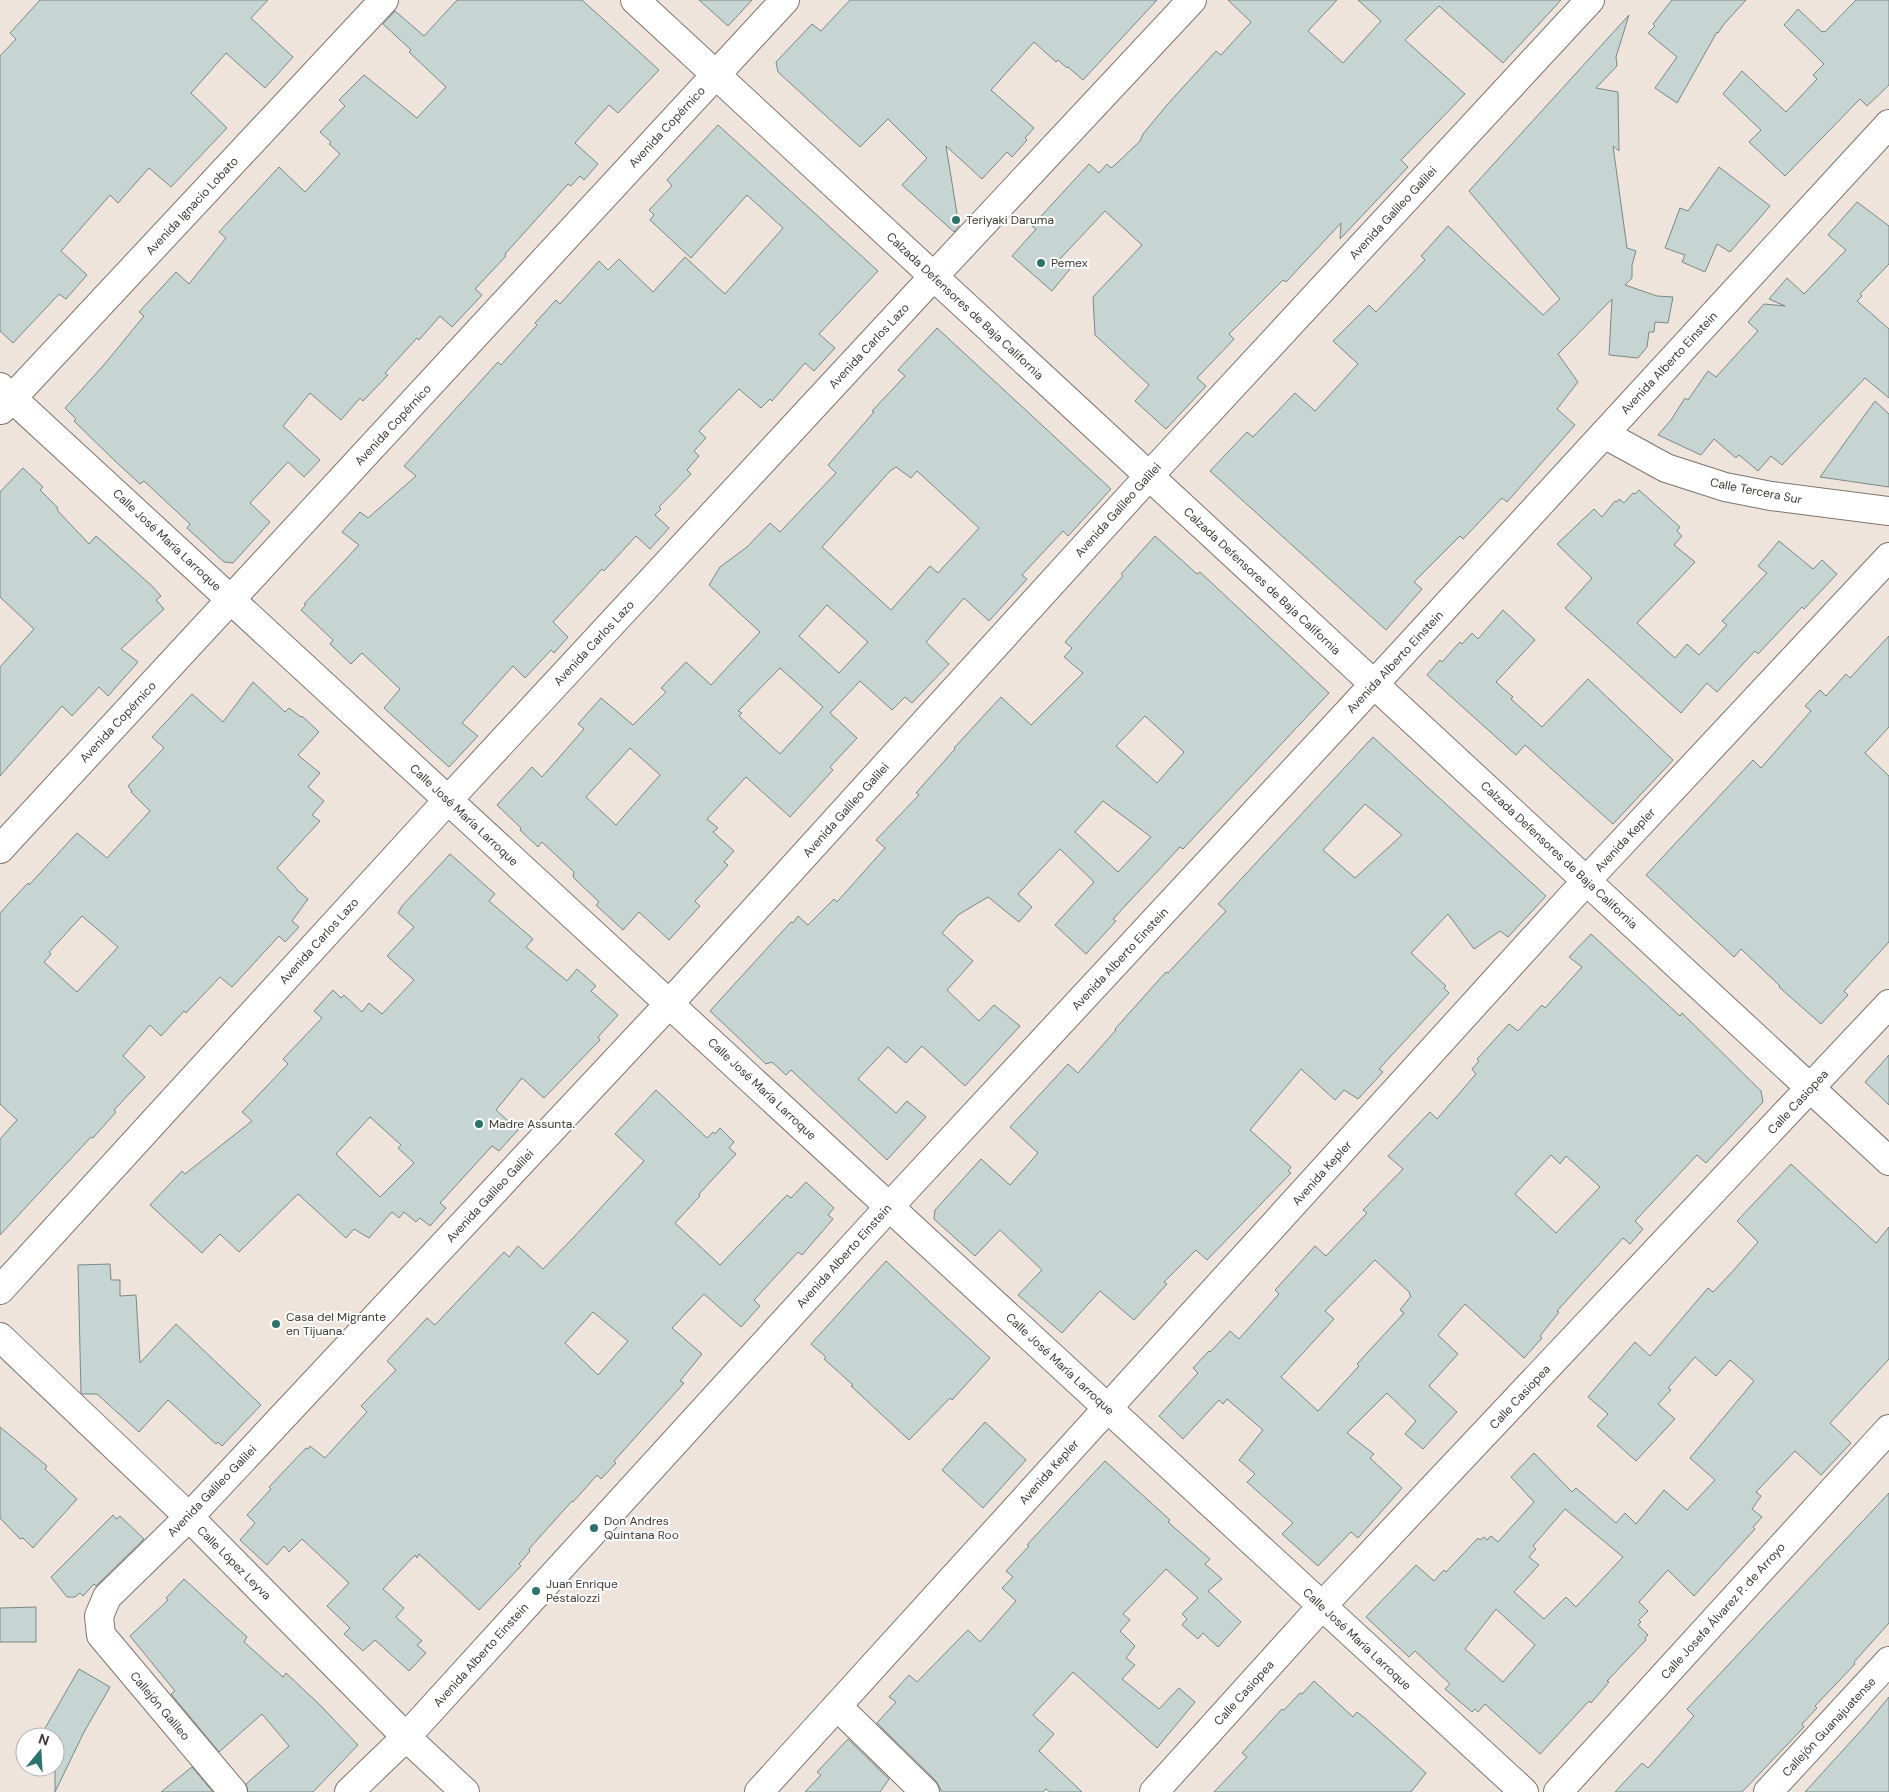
<svg xmlns="http://www.w3.org/2000/svg" width="1889" height="1792" font-family="'DM Sans',sans-serif">
	<style>
		.building { fill: #c6d5d2; stroke: #7a8886; fill-rule: evenodd }
		.lines { fill: none; stroke-linecap: round; stroke-linejoin: round }
		.minor-casing { stroke: #7e746d; stroke-width: 30 }
		.major-casing { stroke: #7e746d; stroke-width: 30 }
		.minor { stroke: #fff; stroke-width: 28 }
		.major { stroke: #fff; stroke-width: 28 }
		.poi-dot { fill: #2b736b; stroke: #fff; stroke-width: 2 }
		.labels { text-anchor: middle; dominant-baseline: central; stroke-width: 4; stroke-linejoin: round; paint-order: stroke }
		.street-label { font-size: 12px; fill: #3e3936; stroke: #fff }
		.poi-label { font-size: 12px; fill: #3e3936; stroke: #fff; text-anchor: start }
	</style>
	<rect width="100%" height="100%" fill="#efe4dc"/>
	<g class="building">
		<path d="M40 0H268L251 18 293 57 265 88 226 53 191 93 227 128 171 187 149 168 118 203 110 195 61 251 87 275 66 299 59 294 13 343 0 331V56L16 39 10 33Z"/>
		<path d="M457 0H582L659 70 618 113 609 105 575 143 598 164 584 180 580 176 571 186 568 184 505 254 506 256 475 289 482 295 452 327 440 316 419 340 417 338 385 373 388 375 363 401 360 398 341 420 310 393 283 426 320 460 304 477 288 462 250 503 270 522 233 563 224 562 187 528 190 524 144 481 140 484 114 460 74 421 76 419 65 408 103 366 144 316 139 312 176 272 189 284 226 238 219 232 279 167 305 192 340 154 329 144 331 142 320 132 345 106 339 100 364 75 417 118 446 87 409 52 411 50 383 24 395 11 424 36Z"/>
		<path d="M699 0H752L728 26Z"/>
		<path d="M850 0H1157L1083 80 1068 67 1067 68 1058 60 1056 62 1034 42 991 90 1034 128 1025 138 1027 140 1012 157 1007 152 982 179 946 146 959 226 954 232 902 185 927 158 888 119 860 147 778 72 776 62 812 24 821 31Z"/>
		<path d="M1228 0H1337L1308 31 1343 63 1381 21 1358 0H1561L1503 63 1439 6 1405 40 1465 94 1401 160 1408 167 1340 239 1341 223 1286 282 1283 280 1229 334 1234 339 1197 378 1206 386 1166 429 1135 401 1149 385 1095 335 1093 297 1142 245 1105 211 1059 260 1070 269 1052 291 1012 256 1036 229 1032 226 1089 164 1099 173 1107 164 1111 168 1115 165 1140 141 1143 134 1166 106 1216 51 1221 55 1251 22Z"/>
		<path d="M1672 0H1746L1724 24 1718 33 1717 32 1677 103 1655 88 1677 57 1648 33 1655 26 1653 24Z"/>
		<path d="M1856 0H1889V85L1867 106 1860 99 1785 176 1749 142 1761 130 1723 94 1742 71 1786 112 1817 79 1813 75 1824 64 1784 25 1798 9 1822 32 1824 31 1825 32Z"/>
		<path d="M1629 15 1616 57 1617 66 1596 88 1618 92 1619 151 1613 146 1627 248 1636 251 1632 265V278L1625 285 1657 296 1673 297 1668 323 1655 322 1654 332H1649L1647 347 1638 358 1609 355 1612 299 1558 354 1578 382 1557 409 1575 425 1507 502 1502 498 1463 539 1460 536 1414 582 1422 589 1386 630 1210 471 1247 432 1253 437 1295 393 1315 411 1358 364 1333 341 1369 305 1376 312 1425 260 1421 256 1448 226 1543 315 1560 299 1469 191Z"/>
		<path d="M718 125 878 271 819 334 835 348 814 371 805 363 772 401 770 399 761 408 739 389 699 431 706 438 694 451 699 456 687 470 691 474 659 507 661 509 655 515 669 528 650 549 636 536 604 571 602 569 553 622 568 637 554 653 551 650 525 678 513 666 462 723 478 736 449 767 384 708 400 689 362 653 351 664 330 644 333 640 301 610 306 605 304 604 359 545 342 532 360 512 368 518 416 476 404 466 498 362 501 365 537 325 535 323 556 300 560 304 599 261 608 270 619 259 653 292 685 257 725 294 783 228 747 195 691 258 650 220 654 215 649 210 672 186 667 180Z"/>
		<path d="M1719 167 1770 206 1730 252 1717 244 1705 272 1682 262 1685 255 1665 248 1680 208 1688 211Z"/>
		<path d="M1857 202 1889 226V264L1860 294 1862 296 1857 301 1889 329V398L1865 378 1782 465 1771 456 1758 471 1739 455 1736 458 1714 439 1701 455 1658 435 1671 420 1685 398 1688 400 1708 371 1716 377 1758 331 1748 322 1764 304 1785 306 1769 299 1787 278 1804 294 1846 250 1828 235Z"/>
		<path d="M937 328 1111 489 1068 536 1063 531 1022 575 1027 579 989 621 964 598 926 642 949 664 912 703 905 697 892 710 860 681 830 713 857 738 830 767 833 770 790 817 746 777 707 819 718 828 713 832 734 851 724 862 728 865 695 901 700 906 669 940 639 912 623 930 596 905 599 902 573 877 574 872 542 842 538 847 520 830 521 828 497 805 532 767 542 777 584 729 578 724 601 698 633 725 666 692 661 688 686 662 711 685 760 632 709 585 720 567 747 547 770 523 780 532 836 473 828 465 874 412 872 411 905 376 898 370ZM896 467 911 478 917 471 979 528 938 573 930 566 891 610 822 547 890 471ZM827 605 868 642 839 673 799 636ZM780 668 823 707 780 754 739 716 742 713 738 711ZM630 748 660 775 616 825 586 797Z"/>
		<path d="M1875 401 1889 414V487L1820 477Z"/>
		<path d="M23 468 43 487 40 490 58 508 57 510 89 544 96 536 152 586 161 596 156 600 164 609 121 649 138 662 108 696 99 687 72 716 62 706 0 776V667L34 629 0 597V492Z"/>
		<path d="M1639 490 1680 527 1677 531 1682 536 1674 545 1695 562 1637 623 1675 658 1687 644 1699 655 1727 625 1722 621 1767 573 1758 566 1779 541 1813 569 1822 560 1837 574 1804 609 1802 607 1758 654 1755 651 1717 692 1707 683 1681 713 1565 608 1592 578 1557 544 1594 509 1602 517 1615 501 1617 502 1619 499 1624 503 1633 493 1635 494Z"/>
		<path d="M1155 536 1197 574 1200 572 1329 693 1183 849 1180 847 1113 919 1116 921 1086 954 1055 925 1094 882 1060 849 1018 894 1032 907 1019 922 988 897 958 915 942 933 973 961 947 990 979 1021 994 1005 1020 1026 965 1086 922 1046 906 1063 888 1047 858 1079 896 1113 907 1101 926 1117 887 1160 791 1070 786 1075 772 1062 766 1064 710 1011 791 922 793 923 798 916 808 925 834 899 837 902 885 848 876 840 919 795 916 793 955 749 954 748 1001 697 1031 725 1083 673 1064 657 1072 648 1065 642 1123 576 1121 574ZM1145 716 1184 752 1157 783 1116 746ZM1103 801 1151 837 1118 872 1075 832Z"/>
		<path d="M1503 610 1535 640 1496 682 1513 697 1511 699 1542 727 1588 679 1673 760 1613 824 1525 745 1516 755 1427 675 1440 660 1442 662 1460 642 1462 644 1472 633 1478 639Z"/>
		<path d="M1889 636V727L1865 753 1889 776V942L1844 991 1848 995 1821 1024 1779 987 1780 986 1741 949 1734 957 1646 875 1753 760 1761 768 1811 711 1805 706 1820 690 1826 696 1846 674 1850 678Z"/>
		<path d="M253 682 285 712 289 708 301 717 302 716 319 732 298 755 320 773 308 787 324 801 312 815 320 821 277 868 296 888V889L308 899 292 921 299 927 285 942 279 936 232 987 220 977 186 1013 184 1011 161 1036 150 1025 123 1056 145 1077 114 1110 116 1112 93 1138 91 1137 0 1235V1139L17 1120 0 1104V913L28 883 29 885 77 833 107 858 150 811 131 792 132 791 128 786 164 748 152 737 192 694 223 722ZM82 916 118 947 77 992 44 962 51 954 49 952Z"/>
		<path d="M1373 737 1546 896 1508 937 1500 931 1474 949 1448 914 1411 953 1446 986 1444 988 1449 993 1379 1069 1383 1072 1358 1099 1344 1090 1335 1100 1301 1069 1250 1130 1291 1167 1288 1171 1291 1173 1207 1260 1196 1250 1164 1282 1167 1284 1134 1320 1100 1291 1062 1333 1018 1295 1042 1270 1000 1230 975 1256 934 1219 935 1210 981 1159 1010 1185 1038 1153 1010 1127 1068 1064 1078 1073 1116 1030 1115 1029 1166 972 1168 973 1226 911 1218 904ZM1365 804 1402 835 1355 878 1323 850Z"/>
		<path d="M450 854 495 894 489 901 533 939 526 947 567 981 577 969 596 986 591 991 618 1015 598 1037 600 1040 544 1098 522 1078 496 1110 518 1130 499 1151 492 1146 440 1203 446 1208 430 1226 420 1218 416 1222 404 1212 399 1218 392 1212 369 1238 354 1229 346 1238 298 1194 239 1252 220 1234 202 1253 150 1205 182 1171 185 1174 252 1121 242 1112 288 1064 283 1059 322 1018 314 1011 333 990 341 998 344 995 362 1012 369 1003 382 1014 414 980 387 956 414 927 398 913 402 906ZM370 1117 401 1145 398 1148 414 1163 380 1197 336 1154Z"/>
		<path d="M1591 934 1680 1016 1682 1013 1761 1091 1763 1102 1706 1163 1697 1155 1635 1221 1643 1229 1630 1244 1623 1238 1557 1311 1559 1312 1540 1336 1542 1338 1524 1358 1465 1304 1438 1335 1458 1354 1429 1386 1457 1412 1423 1449 1405 1434 1416 1421 1387 1393 1347 1433 1374 1454 1370 1458 1402 1488 1358 1538 1351 1532 1318 1566 1282 1534 1293 1523 1247 1482 1255 1474 1239 1460 1263 1430 1227 1399 1223 1404 1219 1400 1183 1439 1159 1416 1198 1373 1193 1368 1209 1351 1210 1352 1230 1331 1239 1339 1279 1294 1275 1290 1315 1246 1326 1256 1367 1213 1363 1210 1403 1169 1388 1156 1430 1112 1437 1119 1476 1074 1472 1069 1479 1061 1477 1059 1509 1024 1518 1031 1542 1005 1545 1008 1582 967 1569 957ZM1551 1155 1560 1164 1566 1156 1600 1187 1556 1233 1515 1194ZM1375 1260 1410 1293 1409 1294 1411 1296 1400 1310 1404 1313 1357 1364 1359 1366 1318 1411 1281 1377 1334 1319 1325 1311Z"/>
		<path d="M1889 1055V1105L1865 1082Z"/>
		<path d="M656 1090 707 1138 713 1132 715 1134 720 1128 734 1142 729 1148 736 1154 699 1194 700 1196 675 1223 720 1265 787 1195 791 1198 806 1182 834 1208 828 1215 833 1219 802 1255 798 1252 754 1300 760 1306 741 1327 704 1294 672 1328 702 1354 680 1381 684 1383 614 1461 616 1463 601 1479 597 1475 573 1502 572 1501 529 1549 530 1551 519 1564 521 1566 479 1610 419 1554 417 1558 415 1555 383 1589 404 1608 396 1617 422 1641 417 1645 426 1653 409 1671 375 1640 363 1651 344 1634 350 1628 327 1606 349 1583 302 1539 289 1552 284 1546 267 1565 240 1540 255 1523 247 1515 271 1489 269 1487 306 1448 308 1449 310 1446 325 1458 367 1412 361 1406 396 1370 387 1361 427 1318 435 1325 504 1252 509 1257 518 1246 543 1269 573 1238 644 1161 615 1134ZM593 1312 628 1341 598 1375 565 1343Z"/>
		<path d="M1791 1164 1876 1243 1889 1227V1359L1830 1423 1851 1443 1821 1475 1795 1451 1756 1492 1761 1496 1752 1509 1762 1517 1753 1527 1755 1529 1694 1596 1668 1570 1639 1602 1648 1611 1639 1620 1641 1622 1638 1625 1648 1635 1645 1638 1646 1640 1607 1681 1609 1682 1591 1703 1589 1701 1540 1754 1485 1704 1478 1712 1475 1709 1472 1712 1445 1689 1450 1684 1415 1651 1409 1657 1366 1617 1416 1565 1434 1581 1444 1570 1446 1572 1478 1538 1480 1540 1484 1537 1487 1540 1491 1536 1498 1542 1534 1502 1511 1477 1534 1453 1572 1492 1576 1488 1616 1523 1625 1513 1636 1524 1664 1490 1687 1510 1715 1480 1690 1458 1754 1381 1730 1360 1716 1376 1695 1357 1668 1388 1671 1390 1658 1404 1675 1419 1636 1461 1597 1426 1608 1414 1588 1397 1635 1342 1650 1356 1708 1288 1713 1292 1733 1271 1758 1242 1737 1221ZM1565 1509 1623 1557 1576 1607 1566 1597 1544 1619 1514 1592 1539 1565 1529 1557 1536 1549 1533 1546ZM1496 1609 1535 1645 1503 1682 1465 1649Z"/>
		<path d="M886 1261 990 1358 952 1400 950 1398 909 1440 851 1386 853 1385 824 1359 826 1357 811 1344Z"/>
		<path d="M110 1264 111 1280H120V1296L136 1295 140 1363 176 1324 261 1405 222 1446 218 1442 216 1444 168 1400 139 1432 97 1394H83L81 1393 78 1265Z"/>
		<path d="M985 1422 1026 1460 983 1508 942 1470Z"/>
		<path d="M0 1427 47 1466 45 1469 77 1499 33 1548 23 1538 20 1539 0 1518Z"/>
		<path d="M1105 1461 1170 1520 1168 1522 1210 1559 1205 1564 1222 1579 1208 1591 1241 1622 1218 1647 1203 1633 1198 1639 1182 1625 1187 1619 1182 1614 1198 1598 1166 1569 1123 1614 1130 1620 1120 1631 1135 1646 1126 1658 1135 1665 1122 1679 1159 1709 1179 1688 1195 1702 1157 1748 1073 1672 1033 1715 1054 1734 1039 1751 1082 1792H1050L1046 1789 1043 1792H942L936 1781 877 1723 896 1702 889 1697 909 1675 917 1682 968 1630 980 1642 1016 1601 1002 1588 1013 1577 1006 1571 1029 1546 1027 1545 1061 1508Z"/>
		<path d="M1889 1493V1623L1854 1662 1855 1664 1815 1706 1817 1708 1802 1724 1804 1727 1742 1792H1615L1642 1763 1648 1768 1694 1716 1687 1709Z"/>
		<path d="M113 1515 116 1519 120 1516 144 1539 96 1586 94 1584 83 1596 80 1593 75 1597H67L51 1577Z"/>
		<path d="M184 1579 247 1637 244 1642 283 1677 286 1673 320 1705 358 1745 313 1792H248L246 1784 289 1746 262 1714 219 1752 171 1694 175 1691 130 1636 168 1600 166 1598Z"/>
		<path d="M36 1607V1642H0V1608Z"/>
		<path d="M79 1669 110 1687 84 1732 55 1792V1737H40Z"/>
		<path d="M1314 1681 1353 1717 1357 1712 1366 1719 1426 1773 1411 1792H1214L1247 1757 1242 1753 1251 1743 1282 1709 1284 1710 1300 1693 1302 1694Z"/>
		<path d="M1889 1697V1792H1805L1865 1726Z"/>
		<path d="M848 1739 889 1779 880 1792H805L821 1775 817 1772Z"/>
		<path d="M192 1767 213 1792H161Z"/>
	</g>
	<g class="lines">
		<defs>
			<g id="minor">
				<path d="M0 387 1524 1792"/>
				<path d="M1 410 384 0"/>
				<path d="M1604 434 1666 468 1725 487 1771 496 1889 511"/>
				<path d="M0 849 785 0"/>
				<path d="M0 1290 448 800 933 277"/>
				<path d="M0 1337 189 1517 406 1737 465 1792"/>
				<path d="M837 1706 925 1792"/>
				<path d="M233 1792 101 1635 99 1616 107 1597 189 1517 669 1004 1149 476 1590 0"/>
				<path d="M349 1792 406 1737 889 1207 1353 707 1889 124"/>
				<path d="M759 1792 1587 880 1889 557"/>
				<path d="M1154 1792 1322 1606 1889 1004"/>
				<path d="M1558 1792 1889 1429"/>
				<path d="M1768 1792 1889 1661"/>
			</g>
			<g id="major">
				<path d="M635 0 1889 1161"/>
				<path d="M933 277 1192 0"/>
			</g>
		</defs>
		<use href="#minor" class="minor-casing"/>
		<use href="#major" class="major-casing"/>
		<use href="#minor" class="minor"/>
		<use href="#major" class="major"/>
	</g>
	<g class="poi-dot">
		<circle cx="956" cy="220" r="5"/>
		<circle cx="1041" cy="263" r="5"/>
		<circle cx="479" cy="1124" r="5"/>
		<circle cx="276" cy="1324" r="5"/>
		<circle cx="594" cy="1528" r="5"/>
		<circle cx="536" cy="1591" r="5"/>
	</g>
	<g class="labels">
		<g class="street-label">
			<text transform="translate(667 127) rotate(-47)">Avenida Copérnico</text>
			<text transform="translate(192 206) rotate(-47)">Avenida Ignacio Lobato</text>
			<text transform="translate(1393 213) rotate(-47)">Avenida Galileo Galilei</text>
			<text transform="translate(965 306) rotate(43)">Calzada Defensores de Baja California</text>
			<text transform="translate(869 346) rotate(-47)">Avenida Carlos Lazo</text>
			<text transform="translate(1669 363) rotate(-47)">Avenida Alberto Einstein</text>
			<text transform="translate(393 425) rotate(-47)">Avenida Copérnico</text>
			<text transform="translate(1756 491) rotate(11)">Calle Tercera Sur</text>
			<text transform="translate(1118 510) rotate(-48)">Avenida Galileo Galilei</text>
			<text transform="translate(167 540) rotate(43)">Calle José María Larroque</text>
			<text transform="translate(1262 581) rotate(43)">Calzada Defensores de Baja California</text>
			<text transform="translate(594 643) rotate(-47)">Avenida Carlos Lazo</text>
			<text transform="translate(1395 662) rotate(-47)">Avenida Alberto Einstein</text>
			<text transform="translate(118 722) rotate(-47)">Avenida Copérnico</text>
			<text transform="translate(846 810) rotate(-48)">Avenida Galileo Galilei</text>
			<text transform="translate(464 815) rotate(43)">Calle José María Larroque</text>
			<text transform="translate(1625 840) rotate(-47)">Avenida Kepler</text>
			<text transform="translate(1559 855) rotate(43)">Calzada Defensores de Baja California</text>
			<text transform="translate(319 941) rotate(-48)">Avenida Carlos Lazo</text>
			<text transform="translate(1120 959) rotate(-47)">Avenida Alberto Einstein</text>
			<text transform="translate(762 1089) rotate(43)">Calle José María Larroque</text>
			<text transform="translate(1798 1102) rotate(-47)">Calle Casiopea</text>
			<text transform="translate(1322 1173) rotate(-48)">Avenida Kepler</text>
			<text transform="translate(490 1196) rotate(-47)">Avenida Galileo Galilei</text>
			<text transform="translate(844 1256) rotate(-48)">Avenida Alberto Einstein</text>
			<text transform="translate(1060 1364) rotate(43)">Calle José María Larroque</text>
			<text transform="translate(1520 1397) rotate(-47)">Calle Casiopea</text>
			<text transform="translate(1049 1472) rotate(-48)">Avenida Kepler</text>
			<text transform="translate(212 1491) rotate(-46)">Avenida Galileo Galilei</text>
			<text transform="translate(234 1563) rotate(45)">Calle López Leyva</text>
			<text transform="translate(1723 1611) rotate(-48)">Calle Josefa Álvarez P. de Arroyo</text>
			<text transform="translate(1357 1639) rotate(43)">Calle José María Larroque</text>
			<text transform="translate(481 1655) rotate(-48)">Avenida Alberto Einstein</text>
			<text transform="translate(1244 1693) rotate(-48)">Calle Casiopea</text>
			<text transform="translate(160 1706) rotate(50)">Callejón Galileo</text>
			<text transform="translate(1829 1727) rotate(-47)">Callejón Guanajuatense</text>
		</g>
		<g class="poi-label">
			<text x="966" y="220">Teriyaki Daruma</text>
			<text x="1051" y="263">Pemex</text>
			<text x="489" y="1124">Madre Assunta.</text>
			<text x="286" y="1317">Casa del Migrante<tspan x="286" dy="14">en Tijuana.</tspan></text>
			<text x="604" y="1521">Don Andres<tspan x="604" dy="14">Quintana Roo</tspan></text>
			<text x="546" y="1584">Juan Enrique<tspan x="546" dy="14">Pestalozzi</tspan></text>
		</g>
	</g>
	<g transform="translate(40 1752) rotate(18)"><circle r="24" fill="#ffffff" stroke="#b2b0af"/>
	<path d="M0-4L9 19L0 12L-9 19Z" fill="#2b736b"/>
	<text y="-8" font-size="14" font-weight="bold" text-anchor="middle" fill="#3e3936">N</text>
	</g>
</svg>
